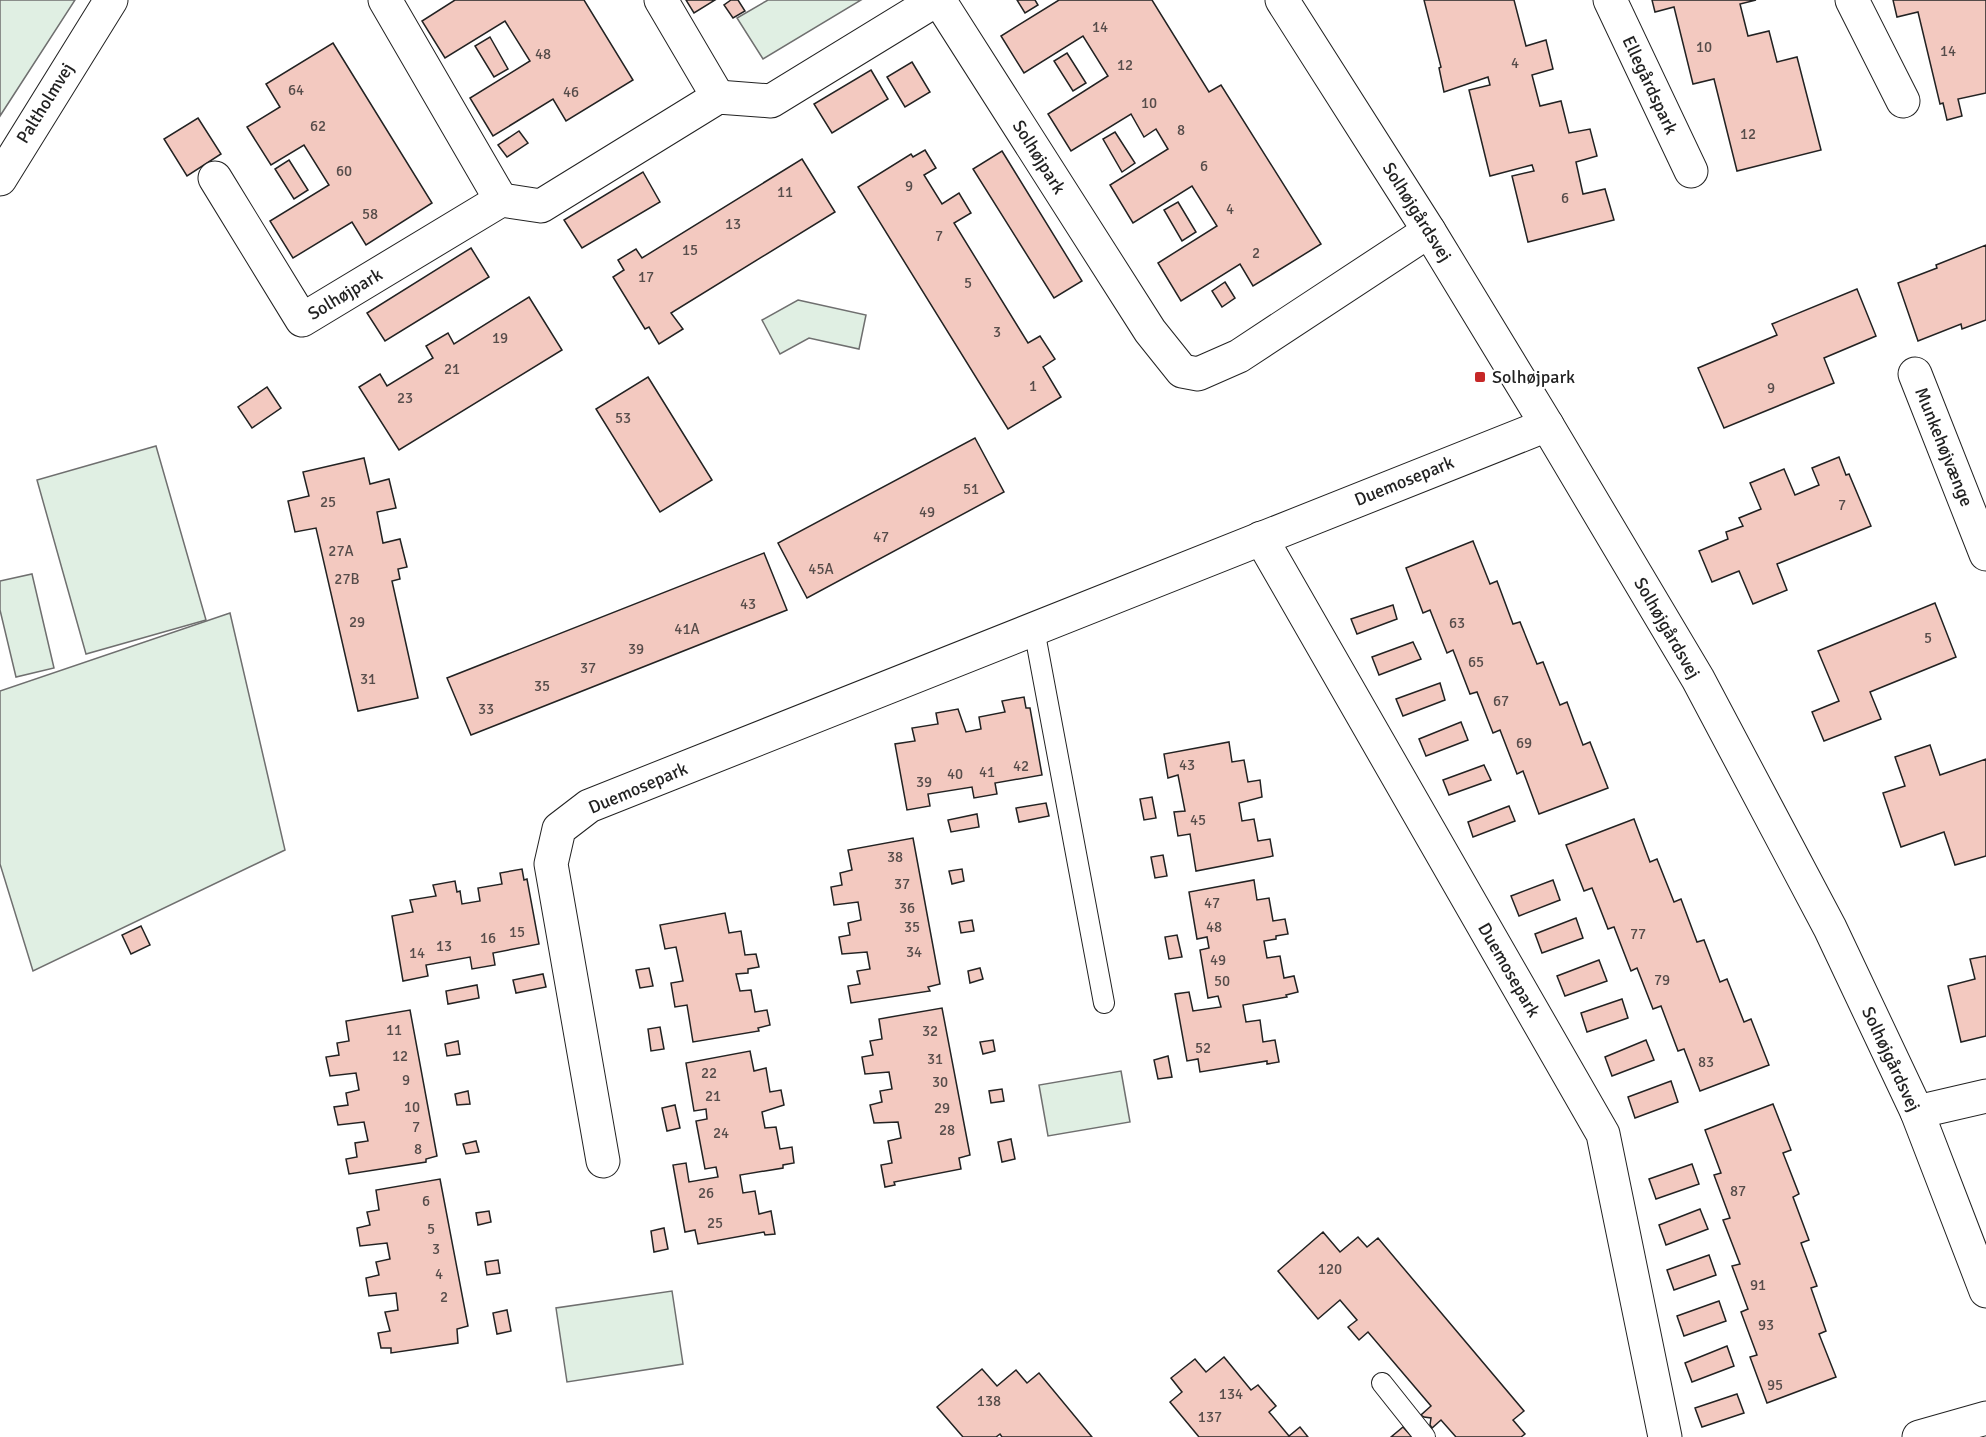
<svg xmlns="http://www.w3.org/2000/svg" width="1986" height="1437" font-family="Signika,sans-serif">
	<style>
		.green { fill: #e0efe3; stroke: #6f6f6f; stroke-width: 1.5 }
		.building { fill: #f3c9c0; stroke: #222; stroke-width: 1.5 }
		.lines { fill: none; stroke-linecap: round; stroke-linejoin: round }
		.lane-casing { stroke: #222; stroke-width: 22 }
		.street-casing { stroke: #222; stroke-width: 35 }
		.secondary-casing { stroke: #222; stroke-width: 35 }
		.lane { stroke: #fff; stroke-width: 20 }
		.street { stroke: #fff; stroke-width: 33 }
		.secondary { stroke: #fff; stroke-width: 33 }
		.poi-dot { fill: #c62828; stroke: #fff; stroke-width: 2 }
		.labels { text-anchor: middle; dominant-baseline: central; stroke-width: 4.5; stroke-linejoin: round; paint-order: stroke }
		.number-label { font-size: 15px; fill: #564c4a }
		.street-label { font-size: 18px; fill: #222; stroke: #fff }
		.poi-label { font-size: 18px; fill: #222; stroke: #fff; text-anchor: start }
	</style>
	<rect width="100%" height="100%" fill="#fff"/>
	<g class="green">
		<path d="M0 0H75L0 116Z"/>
		<path d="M768 0H861L763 59 737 18Z"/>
		<path d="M798 300 866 315 859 349 809 338 780 354 762 320Z"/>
		<path d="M156 446 206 620 86 654 37 480Z"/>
		<path d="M32 574 54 668 16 677 0 610V581Z"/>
		<path d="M230 613 285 850 33 971 0 864V691Z"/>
		<path d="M1121 1071 1130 1122 1048 1136 1039 1085Z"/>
		<path d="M672 1291 683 1364 567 1382 556 1308Z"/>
	</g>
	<g class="building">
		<path d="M455 0H584L633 80 566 121 553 99 493 136 470 98 530 61 505 21 445 58 422 21Z"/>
		<path d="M686 0H715L694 13Z"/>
		<path d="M731 0H738L745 11 733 18 724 5Z"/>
		<path d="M1017 0H1035L1038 5 1025 13Z"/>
		<path d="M1059 0H1152L1209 92 1221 85 1321 244 1253 286 1240 264 1181 301 1158 263 1217 226 1192 186 1133 223 1110 185 1168 149 1156 129 1144 137 1131 114 1071 151 1048 114 1108 76 1083 36 1024 73 1001 36Z"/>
		<path d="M1424 0H1514L1526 46 1546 40 1553 69 1532 75 1540 106 1561 101 1569 133 1590 129 1597 156 1576 162 1583 194 1605 189 1614 220 1528 242 1512 176 1534 171 1532 165 1490 176 1469 90 1490 85 1488 77 1444 92 1439 68 1441 67Z"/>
		<path d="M1652 0H1756L1740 4 1748 36 1769 31 1777 62 1797 57 1821 150 1737 171 1714 79 1693 84 1674 7 1655 12Z"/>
		<path d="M1893 0H1986V93L1958 99 1962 116 1947 120 1943 103 1940 104 1918 12 1897 17Z"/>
		<path d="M490 37 508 69 494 77 475 46Z"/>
		<path d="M333 43 432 203 366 245 352 222 293 258 270 221 329 185 304 145 271 165 247 127 280 107 266 84Z"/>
		<path d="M1067 53 1086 83 1073 91 1054 61Z"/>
		<path d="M912 62 930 92 905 107 887 77Z"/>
		<path d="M871 70 888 99 832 133 814 104Z"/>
		<path d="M198 118 221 154 187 176 164 139Z"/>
		<path d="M519 131 528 143 507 157 498 145Z"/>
		<path d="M1115 132 1135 163 1122 172 1103 139Z"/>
		<path d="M925 150 936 168 924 175 942 204 959 193 971 213 954 223 1028 343 1040 336 1055 359 1043 367 1061 397 1008 429 858 187 911 154 913 157Z"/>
		<path d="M1002 151 1082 281 1054 298 973 169Z"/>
		<path d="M802 159 835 212 671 313 683 329 659 344 649 327 645 329 613 277 624 270 618 260 636 249 642 258Z"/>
		<path d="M289 160 308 190 294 199 275 169Z"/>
		<path d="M643 172 660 202 582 248 564 220Z"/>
		<path d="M1178 202 1196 232 1182 241 1164 210Z"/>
		<path d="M1986 245V320L1962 329 1961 324 1918 341 1898 283 1937 268 1936 265Z"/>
		<path d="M471 248 489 277 385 341 367 313Z"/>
		<path d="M1225 282 1235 298 1222 307 1212 291Z"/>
		<path d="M1857 289 1876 336 1824 358 1834 383 1724 428 1698 368 1777 335 1772 324Z"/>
		<path d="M529 297 562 350 399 450 359 387 380 374 387 386 433 358 426 346 448 333 454 344Z"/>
		<path d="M648 377 712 480 660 512 596 409Z"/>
		<path d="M267 387 281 408 252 428 238 407Z"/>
		<path d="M975 438 1004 492 807 598 778 543Z"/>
		<path d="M1839 457 1846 475 1849 474 1871 526 1777 564 1787 590 1753 604 1739 571 1712 582 1699 551 1728 539 1726 532 1743 526 1739 518 1761 509 1750 483 1784 469 1795 495 1819 485 1812 468Z"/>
		<path d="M364 458 370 484 389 479 396 508 377 512 383 543 400 539 407 567 398 569 400 579 392 581 418 698 358 711 316 528 295 532 288 501 309 496 303 472Z"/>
		<path d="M1473 541 1490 584 1497 581 1513 624 1520 622 1537 664 1543 662 1560 705 1567 702 1583 745 1590 742 1608 788 1539 814 1523 771 1517 774 1500 730 1493 733 1477 692 1470 694 1453 650 1447 653 1430 610 1423 613 1406 568Z"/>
		<path d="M764 553 787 610 471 735 447 678Z"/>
		<path d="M1935 603 1956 657 1870 692 1881 719 1824 741 1812 712 1839 701 1818 651Z"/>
		<path d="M1393 605 1397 619 1357 634 1351 619Z"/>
		<path d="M1413 642 1421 659 1379 675 1372 657Z"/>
		<path d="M1440 683 1445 700 1403 716 1396 699Z"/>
		<path d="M1024 697 1026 708H1030L1042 775 995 783 997 794 974 798 972 787 928 794 930 806 907 810 895 744 915 741 912 728 938 724 936 713 958 709 966 732 981 729 979 717 1005 712 1002 701Z"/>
		<path d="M1461 722 1468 740 1426 756 1419 739Z"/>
		<path d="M1229 742 1232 762 1244 760 1248 782 1260 780 1262 797 1239 803 1242 821 1254 819 1258 841 1270 839 1273 856 1196 871 1190 834 1178 836 1174 812 1185 811 1178 775 1168 778 1164 754Z"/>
		<path d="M1930 745 1940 775 1986 759V856L1955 865 1944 832 1901 847 1883 793 1905 786 1895 757Z"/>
		<path d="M1484 765 1491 780 1449 795 1443 780Z"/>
		<path d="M1152 797 1156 818 1144 820 1140 799Z"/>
		<path d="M1046 803 1049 816 1019 822 1016 808Z"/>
		<path d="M1509 806 1515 821 1473 837 1468 822Z"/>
		<path d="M977 814 979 827 951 832 948 820Z"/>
		<path d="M1634 819 1650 862 1657 859 1674 902 1681 899 1697 942 1704 940 1720 982 1727 979 1744 1022 1751 1019 1769 1065 1700 1091 1684 1049 1678 1051 1661 1006 1653 1009 1637 968 1631 971 1614 927 1608 929 1592 888 1584 891 1566 845Z"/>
		<path d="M913 838 940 984 928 987 930 991 851 1003 848 986 860 984 857 971 870 969 867 952 842 954 839 937 850 935 848 923 861 920 858 902 834 905 831 887 842 885 840 873 852 870 848 850Z"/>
		<path d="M1163 855 1167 876 1155 878 1151 857Z"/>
		<path d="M522 869 524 880 527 879 539 944 493 953 495 965 472 969 470 957 426 965 428 976 403 981 392 916 413 912 410 900 436 896 433 885 455 881 457 892 460 891 462 904 480 901 478 888 502 884 500 873Z"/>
		<path d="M962 869 964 881 952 884 949 871Z"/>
		<path d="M1254 880 1257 900 1269 898 1273 921 1285 919 1288 934 1276 936V939L1264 941 1267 958 1280 956 1284 978 1294 976 1298 992 1286 995 1287 997 1243 1005 1246 1022 1260 1020 1263 1042 1275 1040 1279 1062 1267 1064V1061L1200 1072 1198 1059 1187 1061 1175 994 1189 992 1193 1011 1221 1007 1218 996 1208 998 1200 950 1209 948 1207 937 1197 939 1189 892Z"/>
		<path d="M1553 880 1560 900 1519 916 1511 896Z"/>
		<path d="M725 913 729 933 741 931 745 955 756 954 759 967 748 969V973L736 974 740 991 751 990 755 1012 767 1010 770 1025 758 1028 759 1031 693 1042 687 1005 675 1007 671 983 683 981 676 947 665 949 660 925Z"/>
		<path d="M1576 918 1583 938 1542 953 1535 934Z"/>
		<path d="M972 920 974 931 961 933 959 922Z"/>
		<path d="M141 926 150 945 131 954 122 935Z"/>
		<path d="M1177 935 1182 957 1169 959 1165 937Z"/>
		<path d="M1986 956V1036L1961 1042 1948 986 1975 979 1970 959Z"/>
		<path d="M1599 960 1607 981 1565 996 1557 976Z"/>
		<path d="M649 968 653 986 640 988 636 970Z"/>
		<path d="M980 968 983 979 970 983 968 971Z"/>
		<path d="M543 974 546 987 516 993 513 980Z"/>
		<path d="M477 985 479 998 448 1004 446 991Z"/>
		<path d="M1622 999 1628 1018 1587 1032 1581 1013Z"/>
		<path d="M942 1008 970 1155 959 1158 961 1169 894 1182 895 1185 885 1187 881 1165 892 1163 888 1141 901 1138 898 1122 874 1123 870 1105 882 1102 880 1091 892 1089 889 1072 865 1074 862 1057 873 1055 870 1041 882 1039 879 1019Z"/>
		<path d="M410 1010 437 1156 426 1159V1162L349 1174 346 1159 357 1157 355 1143 368 1141 364 1122 338 1125 334 1107 348 1105 346 1093 359 1090 356 1073 330 1076 326 1057 339 1055 337 1043 349 1041 346 1021Z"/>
		<path d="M660 1027 664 1049 651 1051 648 1029Z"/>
		<path d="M993 1040 995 1051 983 1054 980 1042Z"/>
		<path d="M1646 1040 1654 1060 1612 1076 1605 1057Z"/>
		<path d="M458 1041 460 1054 447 1056 445 1044Z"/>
		<path d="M750 1051 754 1071 766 1068 770 1092 781 1090 784 1105 762 1112 765 1128 776 1127 780 1149 792 1147 794 1163 783 1165V1168L740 1175 743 1193 755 1191 759 1214 771 1211 775 1234 765 1235 764 1232 698 1244 695 1230 685 1232 673 1165 686 1163 689 1182 718 1177 716 1167 705 1169 696 1121 707 1119 706 1109 694 1111 686 1063Z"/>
		<path d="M1168 1056 1172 1077 1158 1079 1154 1060Z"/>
		<path d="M1671 1081 1678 1102 1635 1118 1628 1097Z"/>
		<path d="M1002 1089 1004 1101 991 1103 989 1091Z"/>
		<path d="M468 1091 470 1104 457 1105 455 1094Z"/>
		<path d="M1773 1104 1791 1150 1783 1153 1799 1194 1793 1197 1809 1240 1801 1243 1817 1286 1811 1288 1826 1331 1819 1334 1836 1377 1767 1403 1750 1357 1757 1355 1741 1312 1748 1309 1732 1266 1740 1264 1723 1220 1730 1218 1714 1175 1721 1173 1705 1130Z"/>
		<path d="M675 1105 680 1128 667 1131 662 1108Z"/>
		<path d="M1011 1139 1015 1159 1002 1162 998 1142Z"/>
		<path d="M476 1141 479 1152 466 1154 463 1144Z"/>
		<path d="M1692 1164 1699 1184 1656 1199 1649 1179Z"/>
		<path d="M440 1179 468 1326 457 1329 458 1343 391 1353V1348H381L378 1333 390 1331 385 1312 398 1310 396 1293 369 1296 366 1278 379 1275 376 1262 390 1259 387 1243 360 1246 357 1228 370 1225 367 1212 379 1210 376 1190Z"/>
		<path d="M1700 1209 1708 1229 1666 1245 1659 1225Z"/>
		<path d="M489 1211 491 1222 478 1225 476 1213Z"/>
		<path d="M664 1228 668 1249 654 1252 651 1231Z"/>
		<path d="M1323 1232 1340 1252 1358 1237 1367 1247 1378 1238 1524 1411 1513 1420 1525 1434 1521 1437H1456L1441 1420 1432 1428 1430 1425 1431 1418 1424 1417 1421 1415 1431 1406 1368 1332 1359 1340 1348 1327 1357 1320 1340 1300 1318 1319 1278 1271Z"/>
		<path d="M1709 1255 1716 1275 1674 1290 1667 1270Z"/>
		<path d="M498 1260 500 1273 487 1275 485 1262Z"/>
		<path d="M1719 1301 1726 1321 1684 1336 1677 1316Z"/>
		<path d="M507 1310 511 1331 497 1334 493 1313Z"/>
		<path d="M1727 1346 1734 1366 1692 1382 1685 1363Z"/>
		<path d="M1224 1357 1251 1390 1258 1385 1276 1406 1269 1412 1289 1436 1300 1427 1308 1437H1199L1170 1402 1182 1392 1171 1378 1195 1359 1206 1372Z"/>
		<path d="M982 1369 997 1386 1016 1370 1027 1383 1039 1373 1092 1437H1002L1000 1434 996 1437H963L937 1407Z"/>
		<path d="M1737 1394 1744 1413 1702 1427 1695 1408Z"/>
		<path d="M1403 1427 1412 1437H1391Z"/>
	</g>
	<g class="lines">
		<defs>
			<g id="lane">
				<path d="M1034 629 1104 1003"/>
				<path d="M1382 1383 1425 1437"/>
			</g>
			<g id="street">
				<path d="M385 0 501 200"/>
				<path d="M661 0 718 97"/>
				<path d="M939 0 1150 331 1182 371 1198 374 1239 356 1429 231"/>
				<path d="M1610 0 1691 171"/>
				<path d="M1852 0 1903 101"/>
				<path d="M215 178 302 320 501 200 541 206 718 97 771 101 936 0"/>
				<path d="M1915 374 1986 554"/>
				<path d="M1261 538 1603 1134 1665 1437"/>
				<path d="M1917 1112 1986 1096"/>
				<path d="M603 1161 551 864 559 829 589 806 1547 425"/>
				<path d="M1919 1437 1986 1418"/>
			</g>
			<g id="secondary">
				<path d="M1282 0 1429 231 1547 425 1698 679 1830 928 1917 1112 1986 1291"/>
				<path d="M0 179 111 0"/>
			</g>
		</defs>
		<use href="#lane" class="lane-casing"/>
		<use href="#street" class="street-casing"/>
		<use href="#secondary" class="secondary-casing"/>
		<use href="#lane" class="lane"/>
		<use href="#street" class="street"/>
		<use href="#secondary" class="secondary"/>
	</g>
	<rect class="poi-dot" x="1474" y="371" width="12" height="12" rx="3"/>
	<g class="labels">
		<g class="number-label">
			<text x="1100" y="27">14</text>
			<text x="1704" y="47">10</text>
			<text x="1948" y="51">14</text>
			<text x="543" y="54">48</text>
			<text x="1515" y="63">4</text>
			<text x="1125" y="65">12</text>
			<text x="296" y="90">64</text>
			<text x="571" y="92">46</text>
			<text x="1149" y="103">10</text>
			<text x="318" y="126">62</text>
			<text x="1181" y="130">8</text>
			<text x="1748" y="134">12</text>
			<text x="1204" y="166">6</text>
			<text x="344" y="171">60</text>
			<text x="909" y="186">9</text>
			<text x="785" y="192">11</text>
			<text x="1565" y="198">6</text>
			<text x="1230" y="209">4</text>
			<text x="370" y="214">58</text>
			<text x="733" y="224">13</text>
			<text x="939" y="236">7</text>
			<text x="690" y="250">15</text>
			<text x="1256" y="253">2</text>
			<text x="646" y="277">17</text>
			<text x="968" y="283">5</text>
			<text x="997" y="332">3</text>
			<text x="500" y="338">19</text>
			<text x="452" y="369">21</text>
			<text x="1033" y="386">1</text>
			<text x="1771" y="388">9</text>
			<text x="405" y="398">23</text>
			<text x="623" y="418">53</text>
			<text x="971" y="489">51</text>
			<text x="328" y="502">25</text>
			<text x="1842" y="505">7</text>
			<text x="927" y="512">49</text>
			<text x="881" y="537">47</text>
			<text x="341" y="551">27A</text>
			<text x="821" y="569">45A</text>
			<text x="347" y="579">27B</text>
			<text x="748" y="604">43</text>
			<text x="357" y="622">29</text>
			<text x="1457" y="623">63</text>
			<text x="687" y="629">41A</text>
			<text x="1928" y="638">5</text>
			<text x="636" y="649">39</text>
			<text x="1476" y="662">65</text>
			<text x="588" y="668">37</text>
			<text x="368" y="679">31</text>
			<text x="542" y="686">35</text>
			<text x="1501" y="701">67</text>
			<text x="486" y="709">33</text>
			<text x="1524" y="743">69</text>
			<text x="1187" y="765">43</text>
			<text x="1021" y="766">42</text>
			<text x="987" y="772">41</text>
			<text x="955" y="774">40</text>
			<text x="924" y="782">39</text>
			<text x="1198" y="820">45</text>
			<text x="895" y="857">38</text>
			<text x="902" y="884">37</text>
			<text x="1212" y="903">47</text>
			<text x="907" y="908">36</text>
			<text x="912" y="927">35</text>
			<text x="1214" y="927">48</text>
			<text x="517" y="932">15</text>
			<text x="1638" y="934">77</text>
			<text x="488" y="938">16</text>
			<text x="444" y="946">13</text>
			<text x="914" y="952">34</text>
			<text x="417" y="953">14</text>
			<text x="1218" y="960">49</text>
			<text x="1662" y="980">79</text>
			<text x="1222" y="981">50</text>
			<text x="394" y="1030">11</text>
			<text x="930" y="1031">32</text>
			<text x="1203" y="1048">52</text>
			<text x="400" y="1056">12</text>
			<text x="935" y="1059">31</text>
			<text x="1706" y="1062">83</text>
			<text x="709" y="1073">22</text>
			<text x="406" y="1080">9</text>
			<text x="940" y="1082">30</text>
			<text x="713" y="1096">21</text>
			<text x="412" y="1107">10</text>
			<text x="942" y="1108">29</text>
			<text x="416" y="1127">7</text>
			<text x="947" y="1130">28</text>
			<text x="721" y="1133">24</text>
			<text x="418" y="1149">8</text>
			<text x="1738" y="1191">87</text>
			<text x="706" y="1193">26</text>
			<text x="426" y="1201">6</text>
			<text x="715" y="1223">25</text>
			<text x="431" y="1229">5</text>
			<text x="436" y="1249">3</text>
			<text x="1330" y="1269">120</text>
			<text x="439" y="1274">4</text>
			<text x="1758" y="1285">91</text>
			<text x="444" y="1297">2</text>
			<text x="1766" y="1325">93</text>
			<text x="1775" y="1385">95</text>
			<text x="1231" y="1394">134</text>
			<text x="989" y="1401">138</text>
			<text x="1210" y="1417">137</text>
		</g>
		<g class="street-label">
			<text transform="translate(1650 85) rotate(65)">Ellegårdspark</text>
			<text transform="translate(45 103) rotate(-58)">Paltholmvej</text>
			<text transform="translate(1039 157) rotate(58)">Solhøjpark</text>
			<text transform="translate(1417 212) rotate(58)">Solhøjgårdsvej</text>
			<text transform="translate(345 294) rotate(-31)">Solhøjpark</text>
			<text transform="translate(1944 447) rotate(68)">Munkehøjvænge</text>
			<text transform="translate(1404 481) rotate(-22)">Duemosepark</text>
			<text transform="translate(1667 628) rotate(60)">Solhøjgårdsvej</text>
			<text transform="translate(638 788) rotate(-23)">Duemosepark</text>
			<text transform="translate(1509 970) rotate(60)">Duemosepark</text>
			<text transform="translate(1891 1059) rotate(65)">Solhøjgårdsvej</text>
		</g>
		<g class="poi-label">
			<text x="1492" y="377">Solhøjpark</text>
		</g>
	</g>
</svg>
